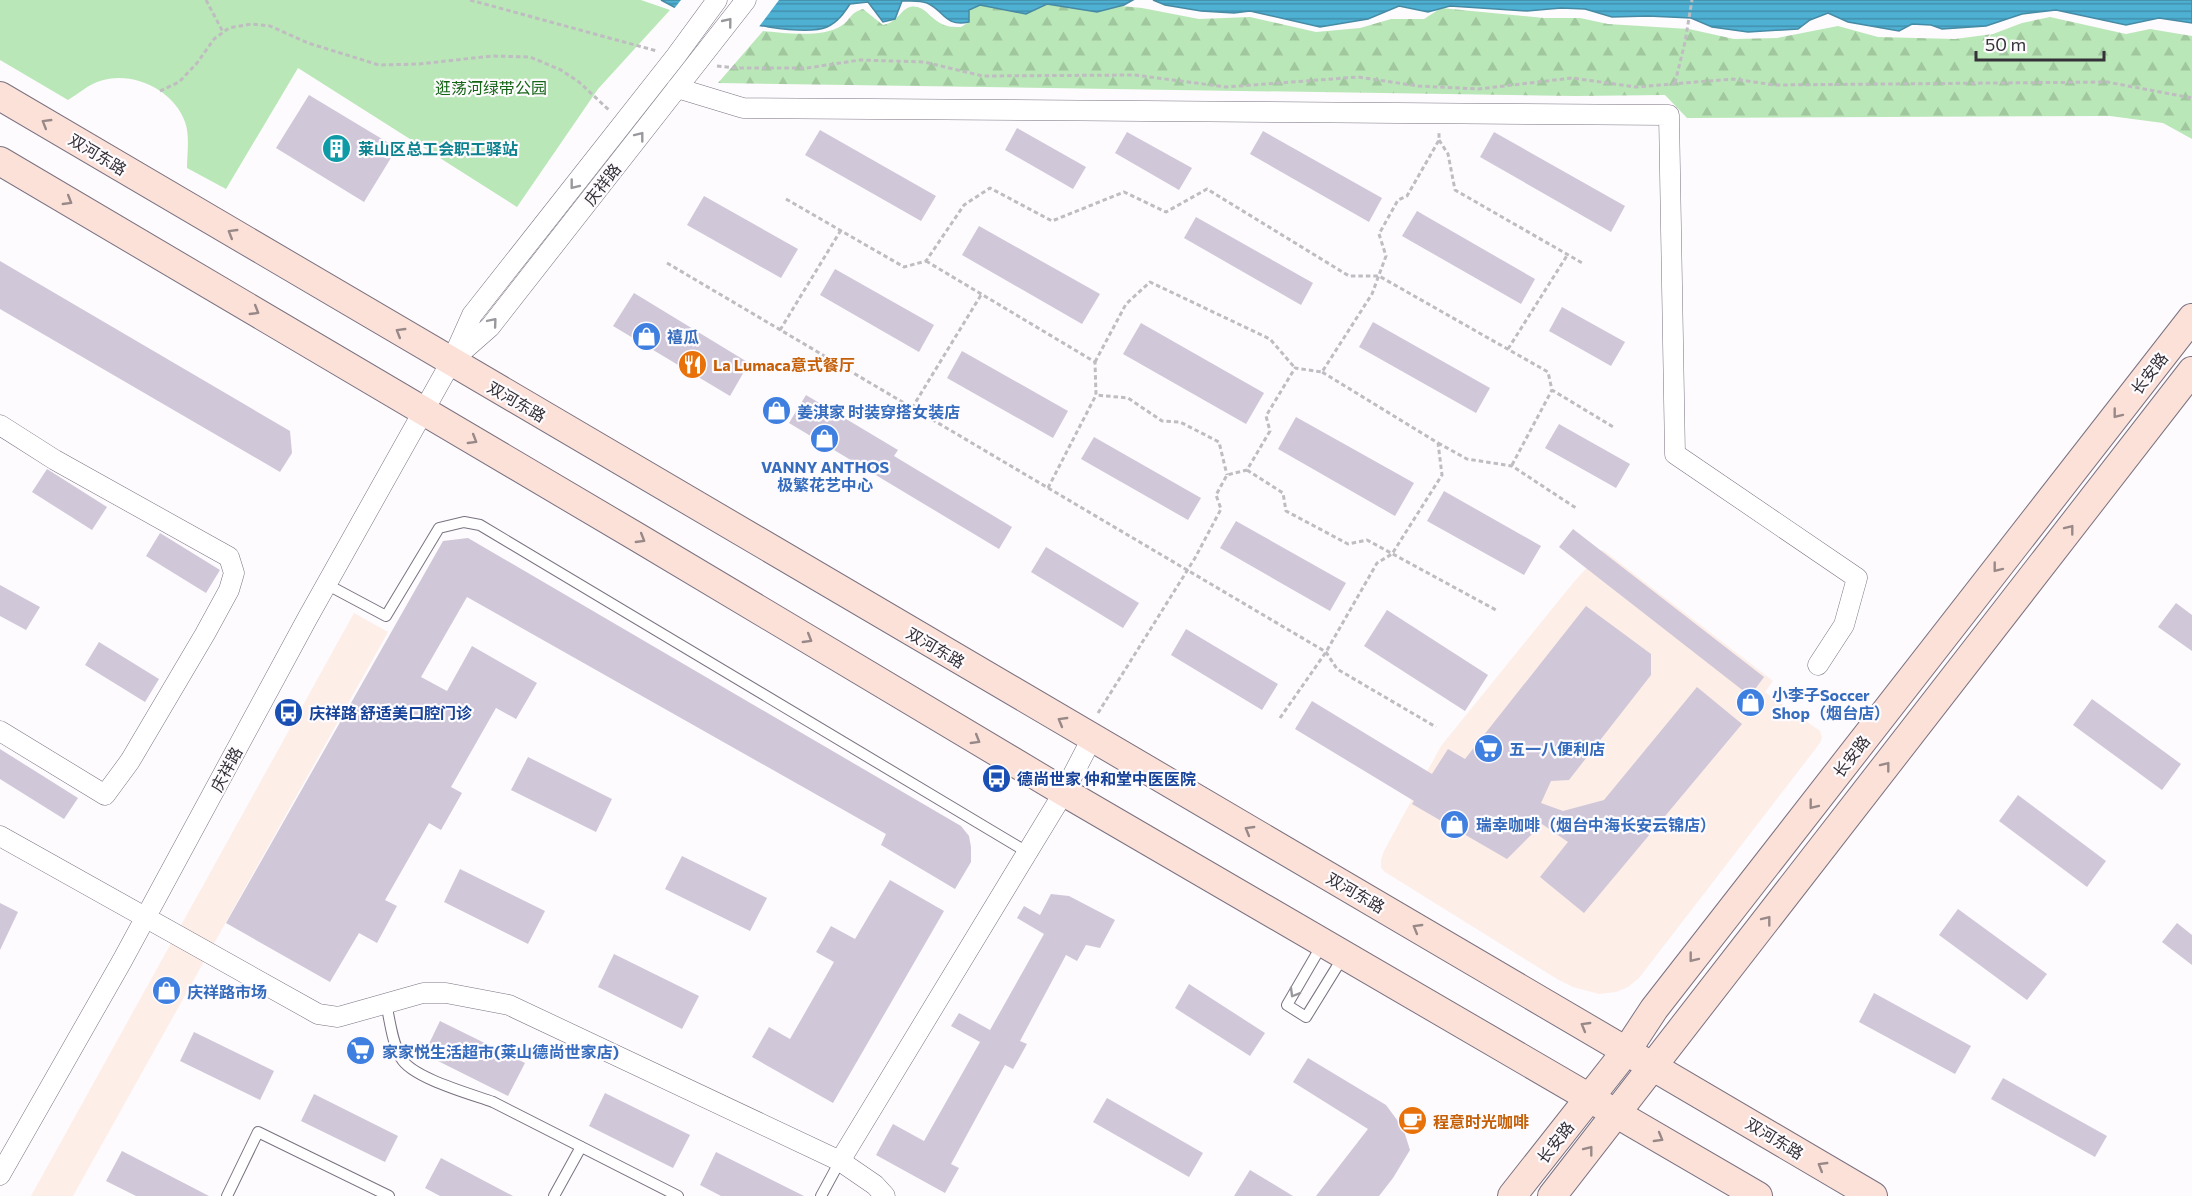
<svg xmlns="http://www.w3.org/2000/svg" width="2192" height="1196" font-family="Commissioner,'Noto Sans SC',sans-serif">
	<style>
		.commercial { fill: #fdeee8 }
		.forest { fill: url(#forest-firs) }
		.park { fill: #bae7b7 }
		.water { fill: url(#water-rules); stroke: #468aa4; stroke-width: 1.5 }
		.pier { fill: #fdfbfe }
		.building { fill: #d0c7d8 }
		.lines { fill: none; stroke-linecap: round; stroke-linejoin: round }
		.lane-casing { stroke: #7a7281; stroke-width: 12 }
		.street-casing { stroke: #7a7281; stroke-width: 21 }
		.secondary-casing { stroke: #7a7281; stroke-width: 30 }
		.path { stroke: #bfbdc1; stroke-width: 3; stroke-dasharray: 4.5 3; stroke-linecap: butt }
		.lane { stroke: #fff; stroke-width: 10 }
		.street { stroke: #fff; stroke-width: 20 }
		.secondary { stroke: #fce1d9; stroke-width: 28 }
		.oneway { stroke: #9a989c }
		.oneway2 { stroke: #988988 }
		.labels { text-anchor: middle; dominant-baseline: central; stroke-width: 4.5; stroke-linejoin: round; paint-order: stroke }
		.park-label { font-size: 16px; fill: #166617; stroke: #fdfbfe }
		.culture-label { font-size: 16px; font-weight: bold; fill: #0d838f; stroke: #fdfbfe; text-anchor: start }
		.street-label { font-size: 16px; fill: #353138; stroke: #fdfbfe }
		.shop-label { font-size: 16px; font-weight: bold; fill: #366cbe; stroke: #fdfbfe; text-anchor: start }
		.food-label { font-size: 16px; font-weight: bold; fill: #c56008; stroke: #fdfbfe; text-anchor: start }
		.transit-label { font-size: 16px; font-weight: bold; fill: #164399; stroke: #fdfbfe; text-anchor: start }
	</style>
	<defs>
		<pattern id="forest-firs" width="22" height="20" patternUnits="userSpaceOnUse" patternTransform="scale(1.5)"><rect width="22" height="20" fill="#bae7b7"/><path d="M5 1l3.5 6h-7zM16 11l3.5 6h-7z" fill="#a0c79e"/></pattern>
		<pattern id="water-rules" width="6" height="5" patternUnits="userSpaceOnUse" patternTransform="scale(1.5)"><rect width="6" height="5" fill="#4eb0d3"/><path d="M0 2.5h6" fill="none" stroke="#4290ac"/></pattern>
	</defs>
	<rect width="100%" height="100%" fill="#fdfbfe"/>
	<g class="commercial">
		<path d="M1603 550 1773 681 1765 692 1820 731 1822 738 1820 743 1639 978 1628 987 1616 992 1599 994 1573 987 1557 979 1385 872 1381 868V860L1384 851 1441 746 1573 583Z"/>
		<path d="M354 613 388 632 73 1196H31Z"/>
	</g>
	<path class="forest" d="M1047 4 1097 12 1121 6 1142 8 1199 19 1250 17 1316 32 1360 28 1391 19H1424L1441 8 1544 18H1580L1608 24 1689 29 1734 39 1777 38 1838 26 1878 37 1955 39 1993 34 2022 23 2050 17 2126 34 2150 29 2192 36V139L2163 123 2110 116 1687 118 1665 95 1575 96 718 83 763 31C783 33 823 38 841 26 851 20 849 13 863 9L883 25C898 22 901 9 910 7 924 4 930 19 942 24 947 27 955 27 961 27L969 22V10L980 5 1026 14Z"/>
	<path class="park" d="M0 0H641L670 10 598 89 517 207 298 68 226 189 187 168C187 154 190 135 185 122 174 90 132 70 100 81 89 84 78 94 68 100L0 60Z"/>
	<g class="water">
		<path d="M661 0H1133L1124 5 1097 12 1047 4 1026 14 980 5 969 10V22C944 27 945 11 927 3 920 0 909 1 902 1L895 19 883 22 868 2 850 4C844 13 838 22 827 27 798 39 708 14 674 7Z"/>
		<path d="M1153 0H2192V23L2159 18 2126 25 2056 10 2022 14 1986 26 1942 29 1931 25 1912 24 1899 31 1848 22 1828 13 1810 20 1798 29 1748 32 1712 27 1691 18 1648 16 1612 17 1585 9 1561 8 1527 11 1450 6 1428 12 1399 6 1368 19 1320 27 1250 11 1234 13 1201 11 1165 5Z"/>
	</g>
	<path class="pier" d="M681 0H779L758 28 673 10Z"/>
	<g class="building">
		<path d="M309 95 397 148 364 202 276 148Z"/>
		<path d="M1017 128 1086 167 1073 189 1005 150Z"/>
		<path d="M820 130 936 196 921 221 805 155Z"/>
		<path d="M1263 131 1382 198 1369 222 1250 154Z"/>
		<path d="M1127 132 1192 168 1179 190 1115 153Z"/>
		<path d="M1494 132 1625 206 1611 232 1480 157Z"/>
		<path d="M704 196 798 249 781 278 687 225Z"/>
		<path d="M1417 211 1535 279 1521 304 1402 236Z"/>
		<path d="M1196 217 1313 283 1301 305 1184 238Z"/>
		<path d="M979 226 1100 294 1082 324 962 255Z"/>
		<path d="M0 261 290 431 292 453 280 472 0 309Z"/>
		<path d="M835 269 934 325 919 352 820 295Z"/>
		<path d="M634 293 749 363 730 396 613 326Z"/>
		<path d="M1562 307 1625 342 1611 366 1549 331Z"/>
		<path d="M1373 322 1490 388 1476 413 1359 347Z"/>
		<path d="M1141 323 1264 393 1246 424 1123 354Z"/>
		<path d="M962 351 1068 411 1053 438 947 378Z"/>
		<path d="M806 395 898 450 894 456 1012 527 999 549 789 423Z"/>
		<path d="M1296 417 1414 483 1395 516 1278 449Z"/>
		<path d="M1559 424 1630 464 1616 488 1545 448Z"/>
		<path d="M1094 437 1201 498 1188 520 1081 459Z"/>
		<path d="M47 469 107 507 92 530 32 492Z"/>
		<path d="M1444 491 1541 546 1524 575 1427 521Z"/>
		<path d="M1236 521 1346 583 1330 611 1220 548Z"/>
		<path d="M1573 529 1764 677 1750 696 1559 547Z"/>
		<path d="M160 533 220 570 206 593 146 556Z"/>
		<path d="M468 538 961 826 969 836 971 847V862L955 889 881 845 886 834 467 597 421 677 447 691 472 646 537 683 516 719 496 708 451 787 462 793 441 830 429 823 385 900 397 906 377 943 359 933 330 982 226 923 443 541Z"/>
		<path d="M1046 547 1139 603 1123 628 1031 572Z"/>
		<path d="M0 585 40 607 26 630 0 616Z"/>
		<path d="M2176 603 2192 615V651L2158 627Z"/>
		<path d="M1586 606 1651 654V675L1569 780 1551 781 1541 803 1563 811 1604 800 1697 687 1742 724 1584 913 1540 877 1568 842 1542 824 1507 859 1412 804 1414 801 1295 729 1312 701 1432 774 1448 749 1465 759Z"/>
		<path d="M1387 610 1488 675 1465 711 1364 646Z"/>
		<path d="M1186 629 1278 684 1262 710 1171 655Z"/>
		<path d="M99 642 159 679 145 702 85 665Z"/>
		<path d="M2092 699 2181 764 2162 790 2073 725Z"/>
		<path d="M0 749 78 798 64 819 0 779Z"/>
		<path d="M528 757 612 799 596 832 511 790Z"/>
		<path d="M2018 795 2106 861 2087 887 1999 821Z"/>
		<path d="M682 856 767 898 750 931 665 889Z"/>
		<path d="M460 869 545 911 528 944 444 902Z"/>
		<path d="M890 880 944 911 833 1103 752 1057 769 1027 790 1039 834 962 816 952 831 926 855 939Z"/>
		<path d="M1051 894 1069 896 1115 920 1100 948 1086 945 1077 961 1066 955 1020 1041 1027 1044 1013 1069 1005 1065 951 1164 959 1168 945 1193 876 1155 893 1124 924 1141 980 1042 951 1026 959 1013 990 1030 1044 934 1017 918 1024 906 1040 915Z"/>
		<path d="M0 903 18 912 0 950Z"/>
		<path d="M1958 909 2047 974 2027 1000 1939 935Z"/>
		<path d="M2177 923 2192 935V965L2162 942Z"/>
		<path d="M614 954 699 996 682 1029 598 987Z"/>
		<path d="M1189 984 1265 1033 1250 1056 1175 1008Z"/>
		<path d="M1874 993 1971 1046 1955 1074 1859 1022Z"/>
		<path d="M440 1021 525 1063 508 1096 424 1054Z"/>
		<path d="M194 1032 274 1071 260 1100 180 1061Z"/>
		<path d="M1308 1058 1386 1105 1403 1128 1410 1150 1393 1178 1379 1196H1316L1368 1129 1293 1082Z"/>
		<path d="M2003 1078 2107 1136 2095 1157 1991 1099Z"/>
		<path d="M605 1093 690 1135 673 1168 589 1126Z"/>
		<path d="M314 1094 398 1136 385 1162 301 1121Z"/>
		<path d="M1107 1098 1203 1153 1189 1177 1093 1122Z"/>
		<path d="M122 1151 209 1196H136L106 1181Z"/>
		<path d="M716 1152 804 1196H721L700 1185Z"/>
		<path d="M441 1158 513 1196H440L425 1188Z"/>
		<path d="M1250 1170 1293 1196H1234Z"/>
	</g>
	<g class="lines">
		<defs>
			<g id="lane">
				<path d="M326 584 386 616 439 528 464 522 480 525 1027 852"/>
				<path d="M1323 943 1287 1005 1306 1017 1343 957"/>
				<path d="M386 1003C390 1021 392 1042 401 1058 412 1078 471 1094 493 1102L678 1196"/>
				<path d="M227 1196 258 1132 389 1196"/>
				<path d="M554 1196 581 1147"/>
				<path d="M821 1196 840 1161"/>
			</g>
			<g id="street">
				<path d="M677 88 743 108 1669 115 1675 454 1857 578 1844 625 1818 665"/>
				<path d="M457 356 490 327 746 0"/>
				<path d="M0 425 55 460 229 557 234 573 229 590 205 634 130 761 105 795 0 731"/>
				<path d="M0 836 318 1014 338 1017 423 993H446L509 1005 840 1161 1064 792 1092 738"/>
				<path d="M840 1161 875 1185 885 1196"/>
				<path d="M0 1175 122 961 307 619 451 362 472 315 676 56 717 0"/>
			</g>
			<g id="secondary">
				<path d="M0 96 1873 1196"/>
				<path d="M0 161 637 537 1064 792 1758 1196"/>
				<path d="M1512 1196 1627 1050 1654 1009 2192 318"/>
				<path d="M1552 1196 2192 371"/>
			</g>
		</defs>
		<use href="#lane" class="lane-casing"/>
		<use href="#street" class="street-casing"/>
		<use href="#secondary" class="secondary-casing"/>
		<g class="path">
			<path d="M206 0 223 32"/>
			<path d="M470 0 657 51"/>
			<path d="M717 66 736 68H807L860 60 924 62 983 76 1135 75 1226 87 1358 77 1418 86 1478 89 1572 78 1636 87 1733 79 1775 85 2107 82 2192 98"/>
			<path d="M1675 83 1685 42 1692 0"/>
			<path d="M160 91 179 82 197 63 214 39 229 28 251 24 270 26 308 43 379 65 419 64 492 56 530 57 561 70 579 82 610 111"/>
			<path d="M1439 140 1448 154 1455 190 1584 264"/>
			<path d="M786 199 904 267 926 261 964 205 990 188 1052 221 1124 192 1166 212 1207 189 1349 276H1379L1548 372 1552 390 1615 428"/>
			<path d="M926 261 1095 362 1096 395 1128 398 1162 421 1180 422 1219 442 1227 475"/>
			<path d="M667 263 1326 652 1337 669 1436 727"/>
			<path d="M780 330 841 230"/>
			<path d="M1508 349 1568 254"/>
			<path d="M1095 362 1126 304 1150 282 1270 339 1295 368"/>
			<path d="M912 408 981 295"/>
			<path d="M1438 443 1467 459 1512 466 1576 508"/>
			<path d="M1512 465 1552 390"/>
			<path d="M1247 470 1283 493 1286 511 1348 544 1367 540 1496 610"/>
			<path d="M1048 488 1096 395"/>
			<path d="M1098 713 1195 558 1221 509 1216 495 1227 475 1247 470 1270 431 1266 416 1295 368 1322 372 1372 294 1386 256 1379 234 1398 200 1407 196 1439 140V131"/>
			<path d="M1280 718 1326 652 1377 563 1392 554 1442 475 1438 443 1322 372"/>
		</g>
		<use href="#lane" class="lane"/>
		<use href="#street" class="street"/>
		<use href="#secondary" class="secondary"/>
	</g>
	<defs><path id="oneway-chevron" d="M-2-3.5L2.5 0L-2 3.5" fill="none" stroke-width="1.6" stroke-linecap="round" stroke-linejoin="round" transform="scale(1.5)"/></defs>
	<g class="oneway">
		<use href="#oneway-chevron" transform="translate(728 22) rotate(-51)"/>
		<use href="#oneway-chevron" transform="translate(640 136) rotate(-52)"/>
		<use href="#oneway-chevron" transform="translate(574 185) rotate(128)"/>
		<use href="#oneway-chevron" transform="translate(493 322) rotate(-50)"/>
		<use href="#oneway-chevron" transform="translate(1294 993) rotate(120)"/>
	</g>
	<g class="oneway2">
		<use href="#oneway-chevron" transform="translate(46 123) rotate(-149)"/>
		<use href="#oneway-chevron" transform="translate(68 201) rotate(31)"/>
		<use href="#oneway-chevron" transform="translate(232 233) rotate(-149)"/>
		<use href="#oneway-chevron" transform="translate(255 311) rotate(31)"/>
		<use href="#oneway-chevron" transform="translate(400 332) rotate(-149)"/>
		<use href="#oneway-chevron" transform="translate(2117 414) rotate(128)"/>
		<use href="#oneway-chevron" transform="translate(473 440) rotate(31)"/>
		<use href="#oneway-chevron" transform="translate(2070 529) rotate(-52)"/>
		<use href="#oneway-chevron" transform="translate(641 539) rotate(31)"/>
		<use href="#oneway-chevron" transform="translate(1997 568) rotate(128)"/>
		<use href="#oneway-chevron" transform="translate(808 639) rotate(31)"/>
		<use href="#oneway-chevron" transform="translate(1062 721) rotate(-150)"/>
		<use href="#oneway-chevron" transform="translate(976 740) rotate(31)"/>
		<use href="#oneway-chevron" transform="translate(1886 766) rotate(-52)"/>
		<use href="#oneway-chevron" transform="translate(1813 805) rotate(128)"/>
		<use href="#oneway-chevron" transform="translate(1249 830) rotate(-150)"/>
		<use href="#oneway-chevron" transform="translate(1767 920) rotate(-52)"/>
		<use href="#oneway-chevron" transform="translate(1417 928) rotate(-150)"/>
		<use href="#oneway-chevron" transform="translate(1693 958) rotate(128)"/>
		<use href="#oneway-chevron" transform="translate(1585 1026) rotate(-150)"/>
		<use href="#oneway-chevron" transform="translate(1659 1138) rotate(30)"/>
		<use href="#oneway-chevron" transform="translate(1589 1150) rotate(-52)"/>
		<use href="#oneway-chevron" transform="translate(1822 1166) rotate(-149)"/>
	</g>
	<defs>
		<symbol id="building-disc" viewBox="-11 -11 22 22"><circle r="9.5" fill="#0f9aa8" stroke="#fdfbfe"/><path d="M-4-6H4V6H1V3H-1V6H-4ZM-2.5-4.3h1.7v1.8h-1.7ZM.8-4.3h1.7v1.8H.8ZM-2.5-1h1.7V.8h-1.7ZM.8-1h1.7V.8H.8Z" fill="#fff"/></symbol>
		<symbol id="shop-disc" viewBox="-11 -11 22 22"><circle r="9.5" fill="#3f7fe0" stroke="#fdfbfe"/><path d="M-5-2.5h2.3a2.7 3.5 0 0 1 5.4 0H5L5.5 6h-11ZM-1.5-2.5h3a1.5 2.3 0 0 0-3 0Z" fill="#fff"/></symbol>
		<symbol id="restaurant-disc" viewBox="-11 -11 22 22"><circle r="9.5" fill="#e8710a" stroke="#fdfbfe"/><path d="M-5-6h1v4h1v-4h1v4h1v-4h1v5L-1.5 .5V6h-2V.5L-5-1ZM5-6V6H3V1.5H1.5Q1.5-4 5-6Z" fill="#fff"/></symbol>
		<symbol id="bus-disc" viewBox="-11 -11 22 22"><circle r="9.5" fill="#1a4fb4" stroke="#fdfbfe"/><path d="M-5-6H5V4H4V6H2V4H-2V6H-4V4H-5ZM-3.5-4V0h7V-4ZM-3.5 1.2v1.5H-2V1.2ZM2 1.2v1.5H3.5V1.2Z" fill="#fff"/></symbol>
		<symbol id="supermarket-disc" viewBox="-11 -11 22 22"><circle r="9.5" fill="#3f7fe0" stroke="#fdfbfe"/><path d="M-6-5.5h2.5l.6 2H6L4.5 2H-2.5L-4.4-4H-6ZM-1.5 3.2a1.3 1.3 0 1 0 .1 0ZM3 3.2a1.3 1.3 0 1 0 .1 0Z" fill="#fff"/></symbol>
		<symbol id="cafe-disc" viewBox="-11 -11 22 22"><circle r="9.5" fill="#e8710a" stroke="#fdfbfe"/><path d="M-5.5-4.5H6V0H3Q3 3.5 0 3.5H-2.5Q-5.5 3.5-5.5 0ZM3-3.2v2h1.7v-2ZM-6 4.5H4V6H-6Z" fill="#fff"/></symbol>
	</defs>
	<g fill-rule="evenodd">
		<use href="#building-disc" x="320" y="132" width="33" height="33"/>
		<use href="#shop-disc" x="630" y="320" width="33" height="33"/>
		<use href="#restaurant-disc" x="676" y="348" width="33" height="33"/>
		<use href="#shop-disc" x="760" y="394" width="33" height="33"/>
		<use href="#shop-disc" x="808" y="422" width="33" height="33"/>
		<use href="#shop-disc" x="1734" y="686" width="33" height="33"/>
		<use href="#bus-disc" x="272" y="696" width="33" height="33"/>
		<use href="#supermarket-disc" x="1472" y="732" width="33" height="33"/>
		<use href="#bus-disc" x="980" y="762" width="33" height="33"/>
		<use href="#shop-disc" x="1438" y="808" width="33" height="33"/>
		<use href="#shop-disc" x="150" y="974" width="33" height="33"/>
		<use href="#supermarket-disc" x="344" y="1034" width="33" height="33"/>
		<use href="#cafe-disc" x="1396" y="1104" width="33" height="33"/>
	</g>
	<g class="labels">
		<g class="park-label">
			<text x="491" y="87">逛荡河绿带公园</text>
		</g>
		<g class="culture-label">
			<text x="358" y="148">莱山区总工会职工驿站</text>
		</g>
		<g class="street-label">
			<text transform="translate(98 154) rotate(31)">双河东路</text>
			<text transform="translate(602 184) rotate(-52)">庆祥路</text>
			<text transform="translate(2149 373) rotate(-52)">长安路</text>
			<text transform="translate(517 401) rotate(30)">双河东路</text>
			<text transform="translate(936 647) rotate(30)">双河东路</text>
			<text transform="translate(1851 756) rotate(-52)">长安路</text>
			<text transform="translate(226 769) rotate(-62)">庆祥路</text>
			<text transform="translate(1356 892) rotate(30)">双河东路</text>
			<text transform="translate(1775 1138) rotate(31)">双河东路</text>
			<text transform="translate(1555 1142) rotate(-52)">长安路</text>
		</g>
		<g class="shop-label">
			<text x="667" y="336">禧瓜</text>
			<text x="797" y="411">姜淇家 时装穿搭女装店</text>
			<text x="825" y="466" text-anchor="middle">VANNY ANTHOS<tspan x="825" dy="18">极繁花艺中心</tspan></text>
			<text x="1772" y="694">小李子Soccer<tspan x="1772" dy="18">Shop（烟台店）</tspan></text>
			<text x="1509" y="748">五一八便利店</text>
			<text x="1476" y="824">瑞幸咖啡（烟台中海长安云锦店）</text>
			<text x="187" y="991">庆祥路市场</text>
			<text x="382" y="1051">家家悦生活超市(莱山德尚世家店)</text>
		</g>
		<g class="food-label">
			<text x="713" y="364">La Lumaca意式餐厅</text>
			<text x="1433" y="1121">程意时光咖啡</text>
		</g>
		<g class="transit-label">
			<text x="309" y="712">庆祥路 舒适美口腔门诊</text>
			<text x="1017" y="778">德尚世家 仲和堂中医医院</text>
		</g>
	</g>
	<path d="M1976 51v9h128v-9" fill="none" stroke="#353138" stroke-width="3"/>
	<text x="1985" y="51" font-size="18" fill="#353138" stroke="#fdfbfe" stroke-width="4.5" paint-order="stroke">50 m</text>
</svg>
